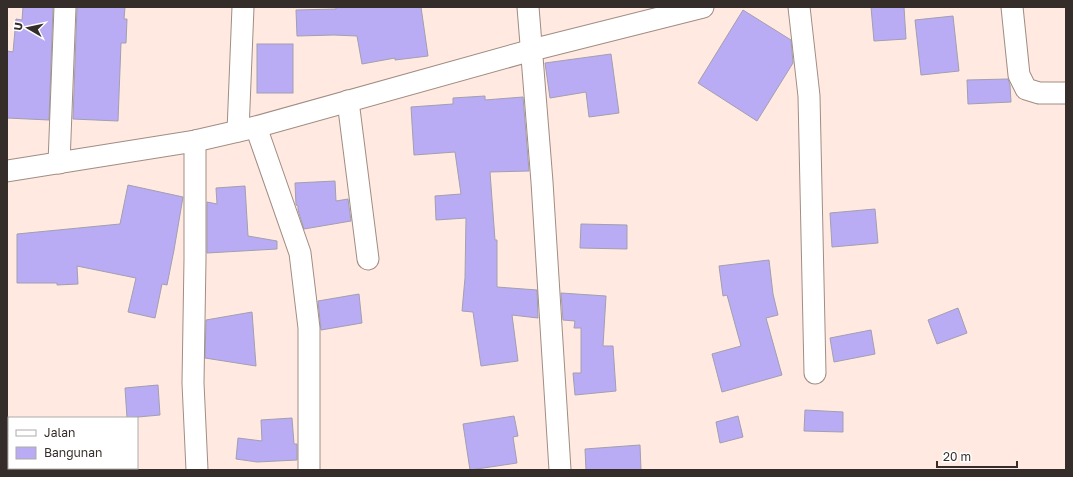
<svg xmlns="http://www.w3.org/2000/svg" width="1073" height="477" font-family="'Golos Text',sans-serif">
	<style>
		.building { fill: #b9acf4; stroke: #a19fb1 }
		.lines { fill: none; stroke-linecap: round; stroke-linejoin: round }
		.street-casing { stroke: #a08d84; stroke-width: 23 }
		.street { stroke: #fff; stroke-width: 21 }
	</style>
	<rect width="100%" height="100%" fill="#ffe9e0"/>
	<g class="building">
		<path d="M23 7H53L49 120 7 118V51L13 52 16 19 22 20Z"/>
		<path d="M77 7H125L124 19H127L126 43H121L118 121 73 119Z"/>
		<path d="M336 7H421L428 56 395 60V58L362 64 357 36 334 35 297 36 296 10 336 9Z"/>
		<path d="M871 7H904L906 39 874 41Z"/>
		<path d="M743 10 791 40 793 63 757 121 698 83Z"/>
		<path d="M953 16 959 71 921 75 915 20Z"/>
		<rect x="257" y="44" width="36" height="49"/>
		<path d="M611 54 619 113 589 117 586 92 550 98 545 63Z"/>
		<path d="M1008 79 1010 85 1011 102 968 104 967 80Z"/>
		<path d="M485 96V100L523 97 529 171 490 172 495 240H497V287L537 290 538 318 512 315 518 361 481 366 473 312 462 311 465 278 466 218 436 220 435 196 461 194 455 152 414 155 411 107 453 104V98Z"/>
		<path d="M335 181 336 201 348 199 351 221 304 229 298 210V206L296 205 295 183Z"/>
		<path d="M128 185 183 197 174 250 167 285 162 284 155 318 128 312 136 278 77 266 78 284 57 285V283H17V234L120 224Z"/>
		<path d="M245 186 248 236 277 241V249L207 253V202L217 204 216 188Z"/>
		<path d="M875 209 878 243 832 247 830 213Z"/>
		<path d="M581 224 627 225V249L580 248Z"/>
		<path d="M769 260 773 294 778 315 766 318 782 375 722 392 712 354 741 346 727 295 723 296 719 266Z"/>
		<path d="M561 293 606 296 603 346H613L616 391 575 395 573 373H581V328H574L575 321 563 320Z"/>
		<path d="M359 294 362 323 321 330 318 301Z"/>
		<path d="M958 308 967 333 937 344 928 320Z"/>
		<path d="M252 312 256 366 205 358 206 320Z"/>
		<path d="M871 330 875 354 834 362 830 338Z"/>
		<path d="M158 385 160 415 127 418 125 388Z"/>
		<path d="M805 410 843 412V432L804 431Z"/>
		<path d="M514 416 518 436 513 437 517 463 470 470 463 424Z"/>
		<path d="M738 416 743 437 720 443 716 422Z"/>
		<path d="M292 418 294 444H297V460L257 462 236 459 238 438 262 441 261 420Z"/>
		<path d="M640 445 641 470H586L585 449Z"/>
	</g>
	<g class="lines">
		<defs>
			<g id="street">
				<path d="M528 7 542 182 560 470"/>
				<path d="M799 7 809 96 815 373"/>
				<path d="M1012 7 1019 75 1026 89 1039 93H1066"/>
				<path d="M348 101 368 259"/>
				<path d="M256 127 300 253 309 328V470"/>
				<path d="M238 131 243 7"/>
				<path d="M195 141V259L193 383 197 470"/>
				<path d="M59 163 65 7"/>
				<path d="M7 171 195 141 256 127 532 50 703 7"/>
			</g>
		</defs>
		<use href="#street" class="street-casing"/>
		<use href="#street" class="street"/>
	</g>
	<rect width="1073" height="477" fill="none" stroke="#352d2a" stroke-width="16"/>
	<rect x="8" y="417" width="130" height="52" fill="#ffffff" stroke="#aeabaa"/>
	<rect x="16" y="430" width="20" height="6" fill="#ffffff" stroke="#aeabaa"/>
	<text x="44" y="437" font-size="12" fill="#352d2a">Jalan</text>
	<rect x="16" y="447" width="20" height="12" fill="#b9acf4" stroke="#aeabaa"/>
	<text x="44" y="457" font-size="12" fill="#352d2a">Bangunan</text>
	<g transform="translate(28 28) rotate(279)" stroke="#ffffff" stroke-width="3" paint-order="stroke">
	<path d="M0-3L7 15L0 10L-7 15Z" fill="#352d2a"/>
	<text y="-6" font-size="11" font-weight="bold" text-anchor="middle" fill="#352d2a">U</text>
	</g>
	<path d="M937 461v6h80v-6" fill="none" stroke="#352d2a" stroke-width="2"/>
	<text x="943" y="461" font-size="12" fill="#352d2a" stroke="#ffffff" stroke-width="3" paint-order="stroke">20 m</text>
</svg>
